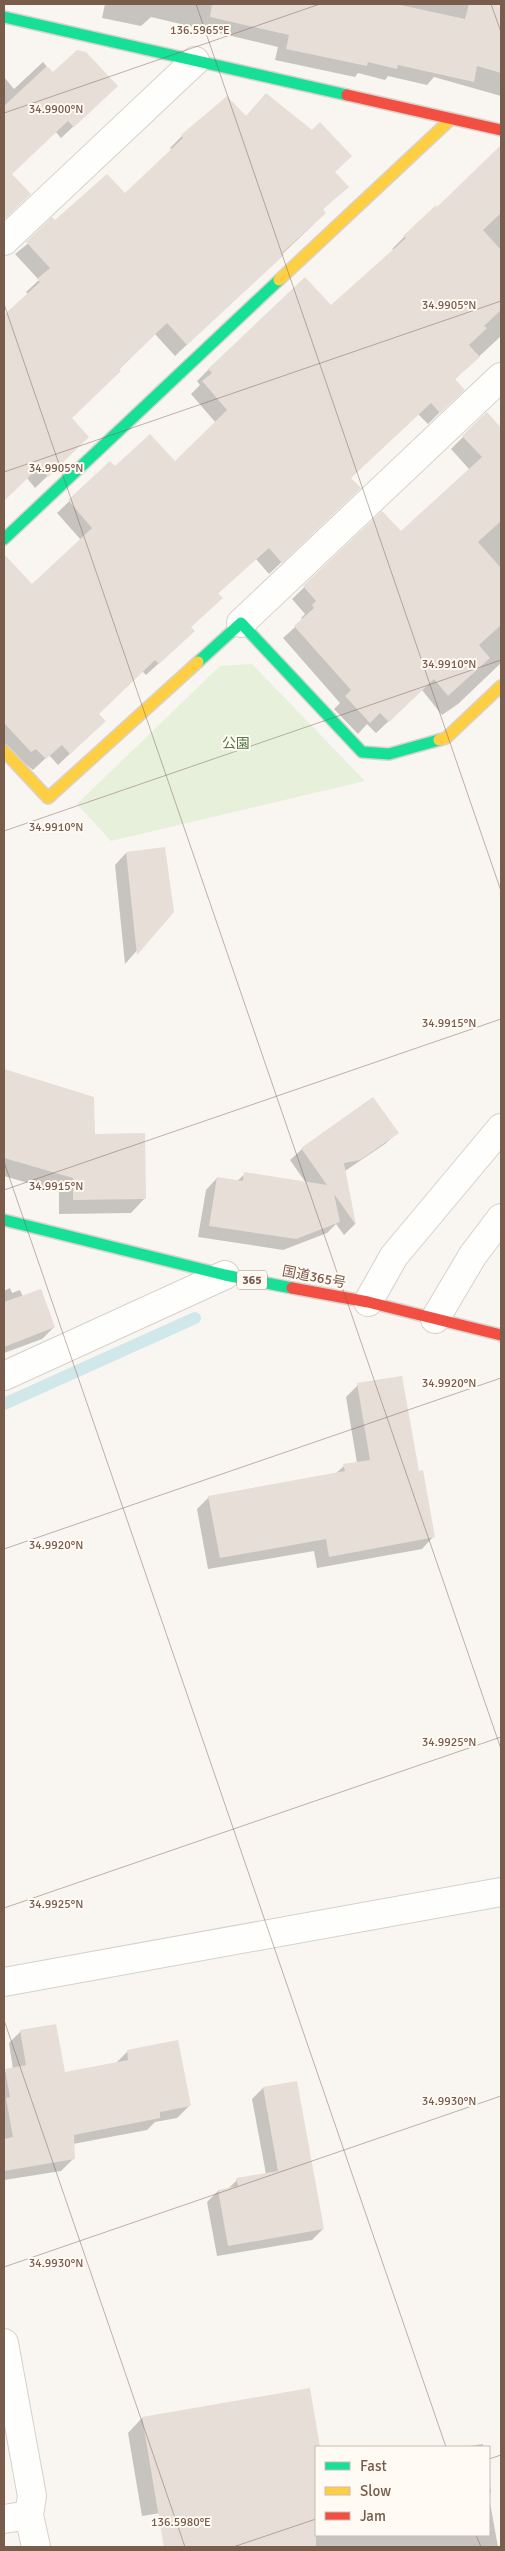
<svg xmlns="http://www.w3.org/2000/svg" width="505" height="2551" font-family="Signika,'Noto Sans JP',sans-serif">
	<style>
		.green { fill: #e7f0db }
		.shadow { fill: #0003 }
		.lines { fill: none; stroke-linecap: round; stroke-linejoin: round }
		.stream { stroke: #d0e8ea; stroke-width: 12 }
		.building { fill: #e6ded7 }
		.street-casing { stroke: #d7d1cb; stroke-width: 30 }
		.fast-casing { stroke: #d9d2cb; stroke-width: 14 }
		.slow-casing { stroke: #d9d2cb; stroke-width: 14 }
		.jam-casing { stroke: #d9d2cb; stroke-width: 14 }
		.street { stroke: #fefefd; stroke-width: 28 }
		.fast { stroke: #16e098; stroke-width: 11 }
		.slow { stroke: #ffcf43; stroke-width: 11 }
		.jam { stroke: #f24e42; stroke-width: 11 }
		.ticks { fill: none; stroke: #7a5c4d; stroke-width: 1; stroke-opacity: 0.45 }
		.labels { text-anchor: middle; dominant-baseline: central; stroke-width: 4; stroke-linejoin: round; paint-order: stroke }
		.shield { fill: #fffaf3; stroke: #a28b7f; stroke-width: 1 }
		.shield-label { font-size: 12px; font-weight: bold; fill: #7a5c4d }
		.park-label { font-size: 14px; fill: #537a41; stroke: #fffaf3 }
		.street-label { font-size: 14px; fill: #7a5c4d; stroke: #fffaf3 }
		.ticks-label { font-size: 12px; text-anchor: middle; fill: #7a5c4d; stroke: #fffaf3; stroke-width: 4; stroke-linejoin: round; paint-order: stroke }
	</style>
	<rect width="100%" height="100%" fill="#f9f5f0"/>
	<path class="green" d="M252 664 365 781 111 841 77 804 220 666Z"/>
	<g class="shadow">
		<path d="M105 4H498L501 5V96L434 77 427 85 388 76 385 80 358 73 355 77 275 60 278 47 151 17 141 26 102 18Z"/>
		<path d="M43 62 53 74 104 98 61 138 55 131 10 174 17 206 4 219V77L14 89Z"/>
		<path d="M245 117 334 173 347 187 322 210 313 225 175 356 155 334 70 418 76 449 35 488 27 478 4 500V317L28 294 26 292 39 280 15 254 55 222 125 195 172 150 170 148 182 136Z"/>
		<path d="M491 156 501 167V336L454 380 451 401 428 424 418 414 350 478 347 500 269 574 256 559 217 594 190 628 181 643 146 675 142 671 98 714 92 733 58 765 49 755 33 770 4 747V573L12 565 32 586 81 540 57 513 110 462 115 468 175 463 216 423 191 394 200 385 197 381 209 369 331 307 394 250 392 249 404 237 437 209Z"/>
		<path d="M486 414 501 429V663L458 704 442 715 422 690 376 733 367 724 358 734 334 709 340 703 283 638 303 620 301 618 305 614 292 599 382 513 400 533 470 470 451 449Z"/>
		<path d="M126 853 172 911 125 964 115 865Z"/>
		<path d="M4 1071 93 1098V1136L145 1198 131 1213 59 1214V1192L4 1176Z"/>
		<path d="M397 1133 385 1144 345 1171 355 1224 344 1235 336 1224 327 1233 283 1250 198 1237 206 1190 217 1178 237 1181 245 1174 306 1183 290 1160 302 1149Z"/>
		<path d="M10 1288 12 1293 20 1290 23 1297 54 1327 42 1339 4 1353V1291Z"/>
		<path d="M358 1385 418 1472 434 1536 422 1549 317 1568 314 1551 208 1569 197 1509 209 1497 335 1474 344 1466 357 1463 346 1397Z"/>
		<path d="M21 2031 64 2074 115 2064 128 2051 189 2106 177 2118 155 2122 147 2130 73 2144V2159L61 2171 4 2180V2072L13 2069 9 2043Z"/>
		<path d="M296 2082 323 2229 312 2240 217 2256 207 2202 218 2191 227 2190 237 2180 266 2174 252 2099 263 2088Z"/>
		<path d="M309 2390 319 2447H316V2535H489V2497L498 2547H207L201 2517 179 2510 142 2516 128 2433 142 2418Z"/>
		<path d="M483 2444V2447H462Z"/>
		<path d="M489 2478 491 2492 489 2494Z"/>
	</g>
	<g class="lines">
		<path class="stream" d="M4 1404 195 1318"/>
	</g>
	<g class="building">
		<path d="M212 4H396L465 19 469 4H501V73L477 66 474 82 398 65 397 69 368 62 367 66 286 49 289 35 210 17Z"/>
		<path d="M77 50 86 52 118 86 74 127 68 121 12 174 31 194 5 219 4 106 47 66 53 72Z"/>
		<path d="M266 93 312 130 320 122 352 156 335 172 349 187 323 209 326 213 282 253 284 255 187 345 167 323 119 369 121 371 72 418 89 437 48 477 39 467 4 501V315L40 282 37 279 50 268 26 242 52 217 55 220 107 174 125 193 183 138 181 135 227 96 246 116Z"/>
		<path d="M501 145V213L483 230 501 250V310L484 326 487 328 469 345 480 357 455 379 465 390 440 413 431 403 351 478 361 488 282 563 269 548 218 593 223 598 191 627 195 631 159 664 155 660 99 714 106 721 70 754 62 745 46 759 36 749 31 752 4 723V554L32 584 92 528 68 500 110 461 115 466 150 434 175 461 227 410 202 381 212 373 208 369 305 277 331 305 406 238 403 236 436 205 437 207Z"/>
		<path d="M487 412 501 428V521L478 542 501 568V625L479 645 490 658 448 696 434 679 389 722 380 713 370 723 345 696 351 690 294 626 314 608 312 605 316 601 303 586 382 511 401 531 482 457 462 436Z"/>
		<path d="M165 847 174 912 137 955 126 852Z"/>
		<path d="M4 1069 94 1097 95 1134 145 1133 146 1199 73 1200V1178L4 1158Z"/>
		<path d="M373 1097 399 1133 360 1160 344 1163 356 1225 334 1194 340 1222 296 1239 209 1226 217 1177 243 1181 244 1172 327 1185 301 1148Z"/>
		<path d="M41 1289 55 1327 4 1347V1302Z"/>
		<path d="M402 1376 419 1471 423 1470 435 1537 329 1557 326 1539 220 1558 208 1496 345 1471 343 1464 370 1460 357 1383Z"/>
		<path d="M56 2024 65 2072 128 2060 127 2050 178 2040 191 2106 160 2112V2118L74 2135 75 2159 4 2171V2139L13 2137 6 2098 10 2097 5 2069 26 2065 20 2030Z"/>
		<path d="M297 2081 324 2229 228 2246 218 2190 238 2186 236 2178 278 2171 263 2087Z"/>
		<path d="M310 2388 320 2447H316V2547H164L142 2417Z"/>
	</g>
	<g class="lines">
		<defs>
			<g id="street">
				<path d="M4 241 195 61"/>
				<path d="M241 623 501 377"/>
				<path d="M368 1302 394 1256 501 1128"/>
				<path d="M435 1319 473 1255 501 1218"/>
				<path d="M4 1376 225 1275"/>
				<path d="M4 1982 501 1892"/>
				<path d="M4 2343 32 2496 29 2515 36 2547"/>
				<path d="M4 2519 29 2515"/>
			</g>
			<g id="fast">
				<path d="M4 17 347 95"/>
				<path d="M4 539 279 280"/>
				<path d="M198 662 241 623 362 752 389 754 439 740"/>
				<path d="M4 1220 225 1275 292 1288"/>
			</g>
			<g id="slow">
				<path d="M279 280 451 119"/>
				<path d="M439 740 446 738 501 686"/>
				<path d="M4 751 48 798 198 662"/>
			</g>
			<g id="jam">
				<path d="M347 95 501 130"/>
				<path d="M292 1288 368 1302 501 1335"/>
			</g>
		</defs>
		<use href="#street" class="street-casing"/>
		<use href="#fast" class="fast-casing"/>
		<use href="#slow" class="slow-casing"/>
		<use href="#jam" class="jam-casing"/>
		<use href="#street" class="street"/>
		<use href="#fast" class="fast"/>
		<use href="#slow" class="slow"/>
		<use href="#jam" class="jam"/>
	</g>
	<path class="ticks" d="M196 4 501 891M491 4 501 32M4 113 320 4M4 304 501 1749M4 472 501 301M4 831 501 660M4 1162 446 2447M4 1190 501 1019M4 1549 501 1378M4 1908 501 1737M4 2020 185 2547M4 2267 501 2096M489 2459 501 2455M476 2535 481 2547M233 2547 316 2519"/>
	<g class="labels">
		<rect class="shield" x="237" y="1270.5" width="30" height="19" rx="4"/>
		<g class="shield-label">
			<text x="252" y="1280">365</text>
		</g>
		<g class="park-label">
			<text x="236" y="743">公園</text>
		</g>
		<g class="street-label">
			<text transform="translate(314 1277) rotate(11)">国道365号</text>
		</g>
	</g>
	<g class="ticks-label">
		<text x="200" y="34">136.5965°E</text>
		<text x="56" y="113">34.9900°N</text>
		<text x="449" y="309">34.9905°N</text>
		<text x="56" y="472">34.9905°N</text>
		<text x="449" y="668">34.9910°N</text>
		<text x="56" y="831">34.9910°N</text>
		<text x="449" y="1027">34.9915°N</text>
		<text x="56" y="1190">34.9915°N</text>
		<text x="449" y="1387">34.9920°N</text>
		<text x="56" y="1549">34.9920°N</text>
		<text x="449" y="1746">34.9925°N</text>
		<text x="56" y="1908">34.9925°N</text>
		<text x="449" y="2105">34.9930°N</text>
		<text x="56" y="2267">34.9930°N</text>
		<text x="181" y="2526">136.5980°E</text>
	</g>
	<rect width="505" height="2551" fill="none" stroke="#7a5c4d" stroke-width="10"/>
	<rect x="315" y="2446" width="175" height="90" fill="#fffaf3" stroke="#cabbb1"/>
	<rect x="325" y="2462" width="25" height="8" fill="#16e098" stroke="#cabbb1"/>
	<text x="360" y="2471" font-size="15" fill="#7a5c4d">Fast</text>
	<rect x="325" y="2487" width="25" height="8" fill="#ffcf43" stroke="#cabbb1"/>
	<text x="360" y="2496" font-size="15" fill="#7a5c4d">Slow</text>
	<rect x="325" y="2512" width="25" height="8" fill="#f24e42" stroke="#cabbb1"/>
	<text x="360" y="2521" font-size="15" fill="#7a5c4d">Jam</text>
</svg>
